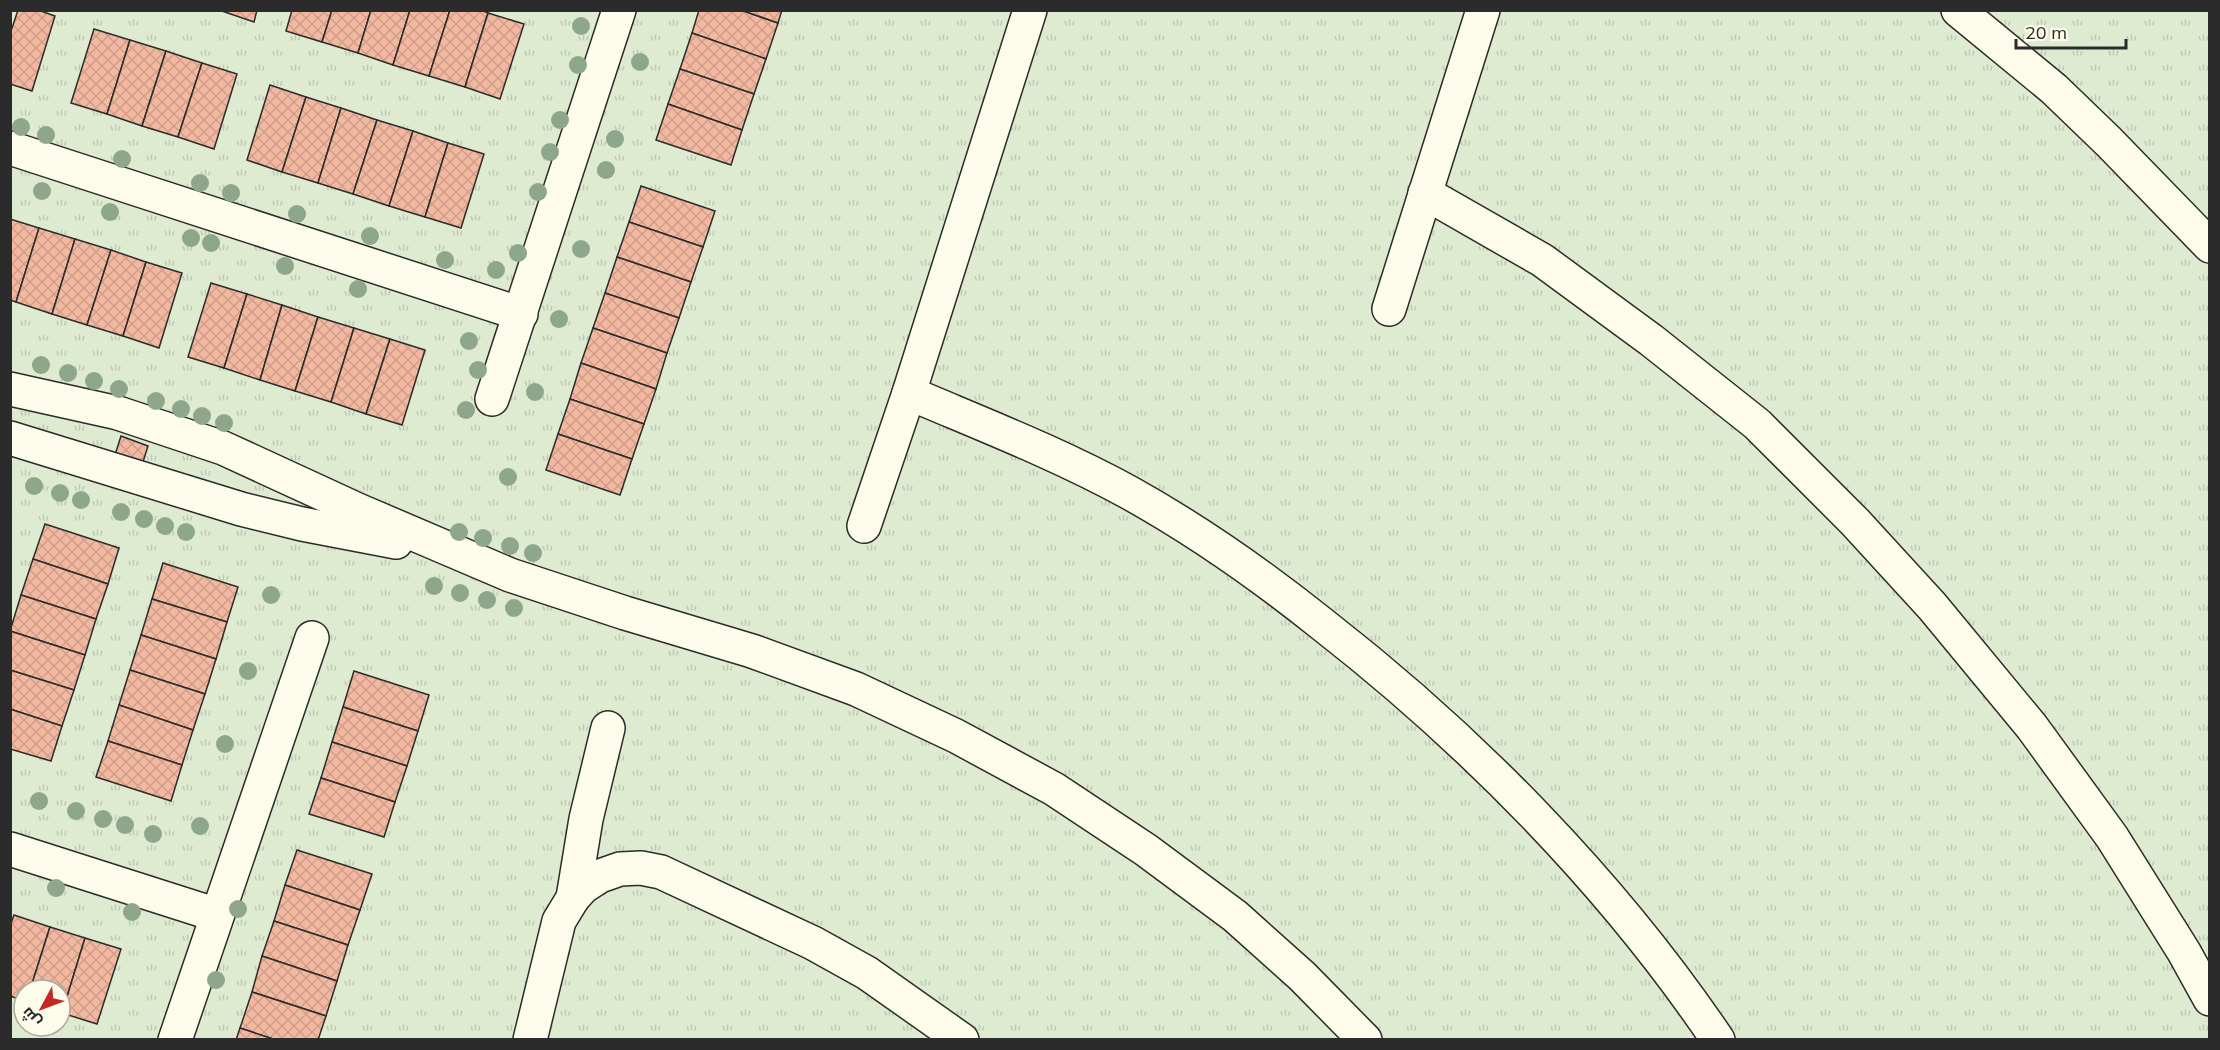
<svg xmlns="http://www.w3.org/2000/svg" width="2220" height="1050" font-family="Mulish,Cairo,sans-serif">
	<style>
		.grass { fill: url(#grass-tufts); stroke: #74746e; stroke-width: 1.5; fill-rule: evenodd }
		.building { fill: url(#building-cross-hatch); stroke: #2b2b2b; stroke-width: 1.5 }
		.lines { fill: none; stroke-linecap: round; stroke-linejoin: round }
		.minor-casing { stroke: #2b2b2b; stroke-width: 36 }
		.minor { stroke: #fdfbea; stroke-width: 33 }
		.tree { fill: #8ea78a }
	</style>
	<defs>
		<pattern id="grass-tufts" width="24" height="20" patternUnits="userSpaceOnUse" patternTransform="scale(1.5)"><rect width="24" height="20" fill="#deebd1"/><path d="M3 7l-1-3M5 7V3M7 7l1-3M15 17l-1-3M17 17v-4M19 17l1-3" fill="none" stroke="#bfcab4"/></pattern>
		<pattern id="building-cross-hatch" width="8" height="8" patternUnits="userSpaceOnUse" patternTransform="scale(1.5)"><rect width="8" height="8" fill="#f2b8a0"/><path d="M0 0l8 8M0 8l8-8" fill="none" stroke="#d09e8a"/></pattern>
	</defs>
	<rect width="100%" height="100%" fill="#fdfbea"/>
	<path class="grass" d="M10 11H2209V1039H11ZM24 990H60V1026H24Z"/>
	<g class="building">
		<path d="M18 10H38L55 16 32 91 10 84V34Z"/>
		<path d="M219 10H257L254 22Z"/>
		<path d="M292 10H332L322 42 286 31Z"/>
		<path d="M332 10H371L358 53 322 42Z"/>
		<path d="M371 10H410L393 65 358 53Z"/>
		<path d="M410 10H450L429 76 393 65Z"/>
		<path d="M450 10H481L488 13 465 87 429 76Z"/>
		<path d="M699 10H741L778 23 766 59 692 33Z"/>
		<path d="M741 10H782L778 23Z"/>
		<path d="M488 13 524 24 500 99 465 87Z"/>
		<path d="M94 29 130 40 107 114 71 103Z"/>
		<path d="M692 33 766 59 754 94 680 69Z"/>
		<path d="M130 40 166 51 142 126 107 114Z"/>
		<path d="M166 51 202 63 178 137 142 126Z"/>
		<path d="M202 63 237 74 214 149 178 137Z"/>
		<path d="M680 69 754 94 742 130 668 104Z"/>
		<path d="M270 85 306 97 282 172 247 160Z"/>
		<path d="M306 97 341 108 318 183 282 172Z"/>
		<path d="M668 104 742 130 731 165 656 140Z"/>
		<path d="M341 108 377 120 353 194 318 183Z"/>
		<path d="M377 120 413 131 389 206 353 194Z"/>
		<path d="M413 131 448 143 425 217 389 206Z"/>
		<path d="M448 143 484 154 461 228 425 217Z"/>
		<path d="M641 186 715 211 703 247 629 222Z"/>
		<path d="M10 219 39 228 16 302 10 300Z"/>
		<path d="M629 222 703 247 691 282 617 257Z"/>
		<path d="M39 228 75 239 52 314 16 302Z"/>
		<path d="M75 239 111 250 87 325 52 314Z"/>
		<path d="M111 250 146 262 123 336 87 325Z"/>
		<path d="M617 257 691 282 679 318 605 293Z"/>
		<path d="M146 262 182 273 159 348 123 336Z"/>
		<path d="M211 283 247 294 224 368 188 357Z"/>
		<path d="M605 293 679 318 667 353 593 328Z"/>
		<path d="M247 294 282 305 260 380 224 368Z"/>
		<path d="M282 305 318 317 295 391 260 380Z"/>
		<path d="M318 317 354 328 331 402 295 391Z"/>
		<path d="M354 328 390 339 366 414 331 402Z"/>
		<path d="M593 328 667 353 656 389 581 363Z"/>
		<path d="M390 339 425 350 402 425 366 414Z"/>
		<path d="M581 363 656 389 644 424 570 399Z"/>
		<path d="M570 399 644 424 632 459 558 434Z"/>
		<path d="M558 434 632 459 620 495 546 470Z"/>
		<path d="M121 436 148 446 142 465 115 455Z"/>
		<path d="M45 524 119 548 108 584 33 559Z"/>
		<path d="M33 559 108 584 96 619 21 595Z"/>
		<path d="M163 563 238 587 227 622 152 599Z"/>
		<path d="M21 595 96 619 85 655 10 631Z"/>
		<path d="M152 599 227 622 216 659 141 635Z"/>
		<path d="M10 631 85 655 74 690 10 670Z"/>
		<path d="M141 635 216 659 205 694 130 670Z"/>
		<path d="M10 670 74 690 62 726 10 709Z"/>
		<path d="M130 670 205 694 193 730 119 705Z"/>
		<path d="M354 671 429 695 418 731 343 707Z"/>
		<path d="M119 705 193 730 182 765 108 741Z"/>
		<path d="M343 707 418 731 407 766 332 742Z"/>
		<path d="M10 709 62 726 51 761 10 749Z"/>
		<path d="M108 741 182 765 171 801 96 777Z"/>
		<path d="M332 742 407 766 395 802 321 778Z"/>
		<path d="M321 778 395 802 384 837 309 814Z"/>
		<path d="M297 850 372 874 360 910 285 885Z"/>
		<path d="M285 885 360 910 348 945 274 921Z"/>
		<path d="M14 915 50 927 30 990H24V1001L10 996V926Z"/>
		<path d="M274 921 348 945 337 981 262 956Z"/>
		<path d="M50 927 85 938 62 1013 60 1012V990H30Z"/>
		<path d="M85 938 121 949 97 1024 62 1013Z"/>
		<path d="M262 956 337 981 326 1016 252 992Z"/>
		<path d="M252 992 326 1016 318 1040H276L240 1028Z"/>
		<path d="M240 1028 276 1040H236Z"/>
	</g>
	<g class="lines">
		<defs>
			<g id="minor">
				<path d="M1958 10 2054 89 2109 142 2210 246"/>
				<path d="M10 148 521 314"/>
				<path d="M1425 193 1542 260 1651 340 1757 424 1855 522 1932 606 2032 727 2112 837 2184 952 2210 999"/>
				<path d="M1389 309 1483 10"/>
				<path d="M10 389 118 413 223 448 360 511 510 575 625 613 752 651 856 689 956 736 1054 789 1146 850 1235 916 1302 976 1365 1040"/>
				<path d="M909 393C984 425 1059 454 1130 493 1198 531 1262 576 1322 624 1471 740 1612 883 1718 1040"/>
				<path d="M492 399 619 10"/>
				<path d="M10 438 241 509 302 524 396 542"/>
				<path d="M864 526 909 393 1030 10"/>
				<path d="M10 849 217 915"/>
				<path d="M573 898 586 819 608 728"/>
				<path d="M175 1040 312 638"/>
				<path d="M530 1040 559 921 573 898 583 887 600 876 620 869 641 868 661 872 813 943 867 973 962 1040"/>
			</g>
		</defs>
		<use href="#minor" class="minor-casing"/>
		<use href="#minor" class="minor"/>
	</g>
	<g class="tree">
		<circle cx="581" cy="26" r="9"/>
		<circle cx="640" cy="62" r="9"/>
		<circle cx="578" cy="65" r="9"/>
		<circle cx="560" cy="120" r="9"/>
		<circle cx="21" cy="127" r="9"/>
		<circle cx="46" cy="135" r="9"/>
		<circle cx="615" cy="139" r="9"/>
		<circle cx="550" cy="152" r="9"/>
		<circle cx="122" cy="159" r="9"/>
		<circle cx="606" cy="170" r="9"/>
		<circle cx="200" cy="183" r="9"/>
		<circle cx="42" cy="191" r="9"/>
		<circle cx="538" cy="192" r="9"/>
		<circle cx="231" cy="193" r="9"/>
		<circle cx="110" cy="212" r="9"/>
		<circle cx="297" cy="214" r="9"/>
		<circle cx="370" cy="236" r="9"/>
		<circle cx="191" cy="238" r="9"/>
		<circle cx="211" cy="243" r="9"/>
		<circle cx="581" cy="249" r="9"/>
		<circle cx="518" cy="253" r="9"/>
		<circle cx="445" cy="260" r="9"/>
		<circle cx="285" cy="266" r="9"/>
		<circle cx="496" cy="270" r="9"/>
		<circle cx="358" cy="289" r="9"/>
		<circle cx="559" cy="319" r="9"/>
		<circle cx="469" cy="341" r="9"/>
		<circle cx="41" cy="365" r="9"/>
		<circle cx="478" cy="370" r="9"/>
		<circle cx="68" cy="373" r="9"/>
		<circle cx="94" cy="381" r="9"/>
		<circle cx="119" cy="389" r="9"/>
		<circle cx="535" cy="392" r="9"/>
		<circle cx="156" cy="401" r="9"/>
		<circle cx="181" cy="409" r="9"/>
		<circle cx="466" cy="410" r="9"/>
		<circle cx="202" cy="416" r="9"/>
		<circle cx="224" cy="423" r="9"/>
		<circle cx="508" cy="477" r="9"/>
		<circle cx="34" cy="486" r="9"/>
		<circle cx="60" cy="493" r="9"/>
		<circle cx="81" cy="500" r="9"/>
		<circle cx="121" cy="512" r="9"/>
		<circle cx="144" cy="519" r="9"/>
		<circle cx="165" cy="526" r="9"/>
		<circle cx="186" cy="532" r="9"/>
		<circle cx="459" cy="532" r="9"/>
		<circle cx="483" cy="538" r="9"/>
		<circle cx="510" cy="546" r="9"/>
		<circle cx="533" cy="553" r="9"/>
		<circle cx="434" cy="586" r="9"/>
		<circle cx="460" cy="593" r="9"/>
		<circle cx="271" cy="595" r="9"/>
		<circle cx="487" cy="600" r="9"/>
		<circle cx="514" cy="608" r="9"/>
		<circle cx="248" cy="671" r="9"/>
		<circle cx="225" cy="744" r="9"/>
		<circle cx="39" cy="801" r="9"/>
		<circle cx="76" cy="811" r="9"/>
		<circle cx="103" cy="819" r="9"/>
		<circle cx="125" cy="825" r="9"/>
		<circle cx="200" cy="826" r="9"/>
		<circle cx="153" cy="834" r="9"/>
		<circle cx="56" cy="888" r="9"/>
		<circle cx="238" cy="909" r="9"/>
		<circle cx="132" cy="912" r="9"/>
		<circle cx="216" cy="980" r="9"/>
	</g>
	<rect width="2220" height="1050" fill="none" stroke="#2b2b2b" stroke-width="24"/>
	<g transform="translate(42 1008) rotate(229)"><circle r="28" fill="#fdfbea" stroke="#a9a89e" stroke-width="1.5"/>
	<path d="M0-4.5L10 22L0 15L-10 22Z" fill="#c62828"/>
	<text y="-9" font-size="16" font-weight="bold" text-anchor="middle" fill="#2b2b2b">ش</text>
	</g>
	<path d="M2016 39v9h110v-9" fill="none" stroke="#2b2b2b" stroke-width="3"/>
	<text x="2025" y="39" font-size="18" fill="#2b2b2b" stroke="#fdfbea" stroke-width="4.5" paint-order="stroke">20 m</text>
</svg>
